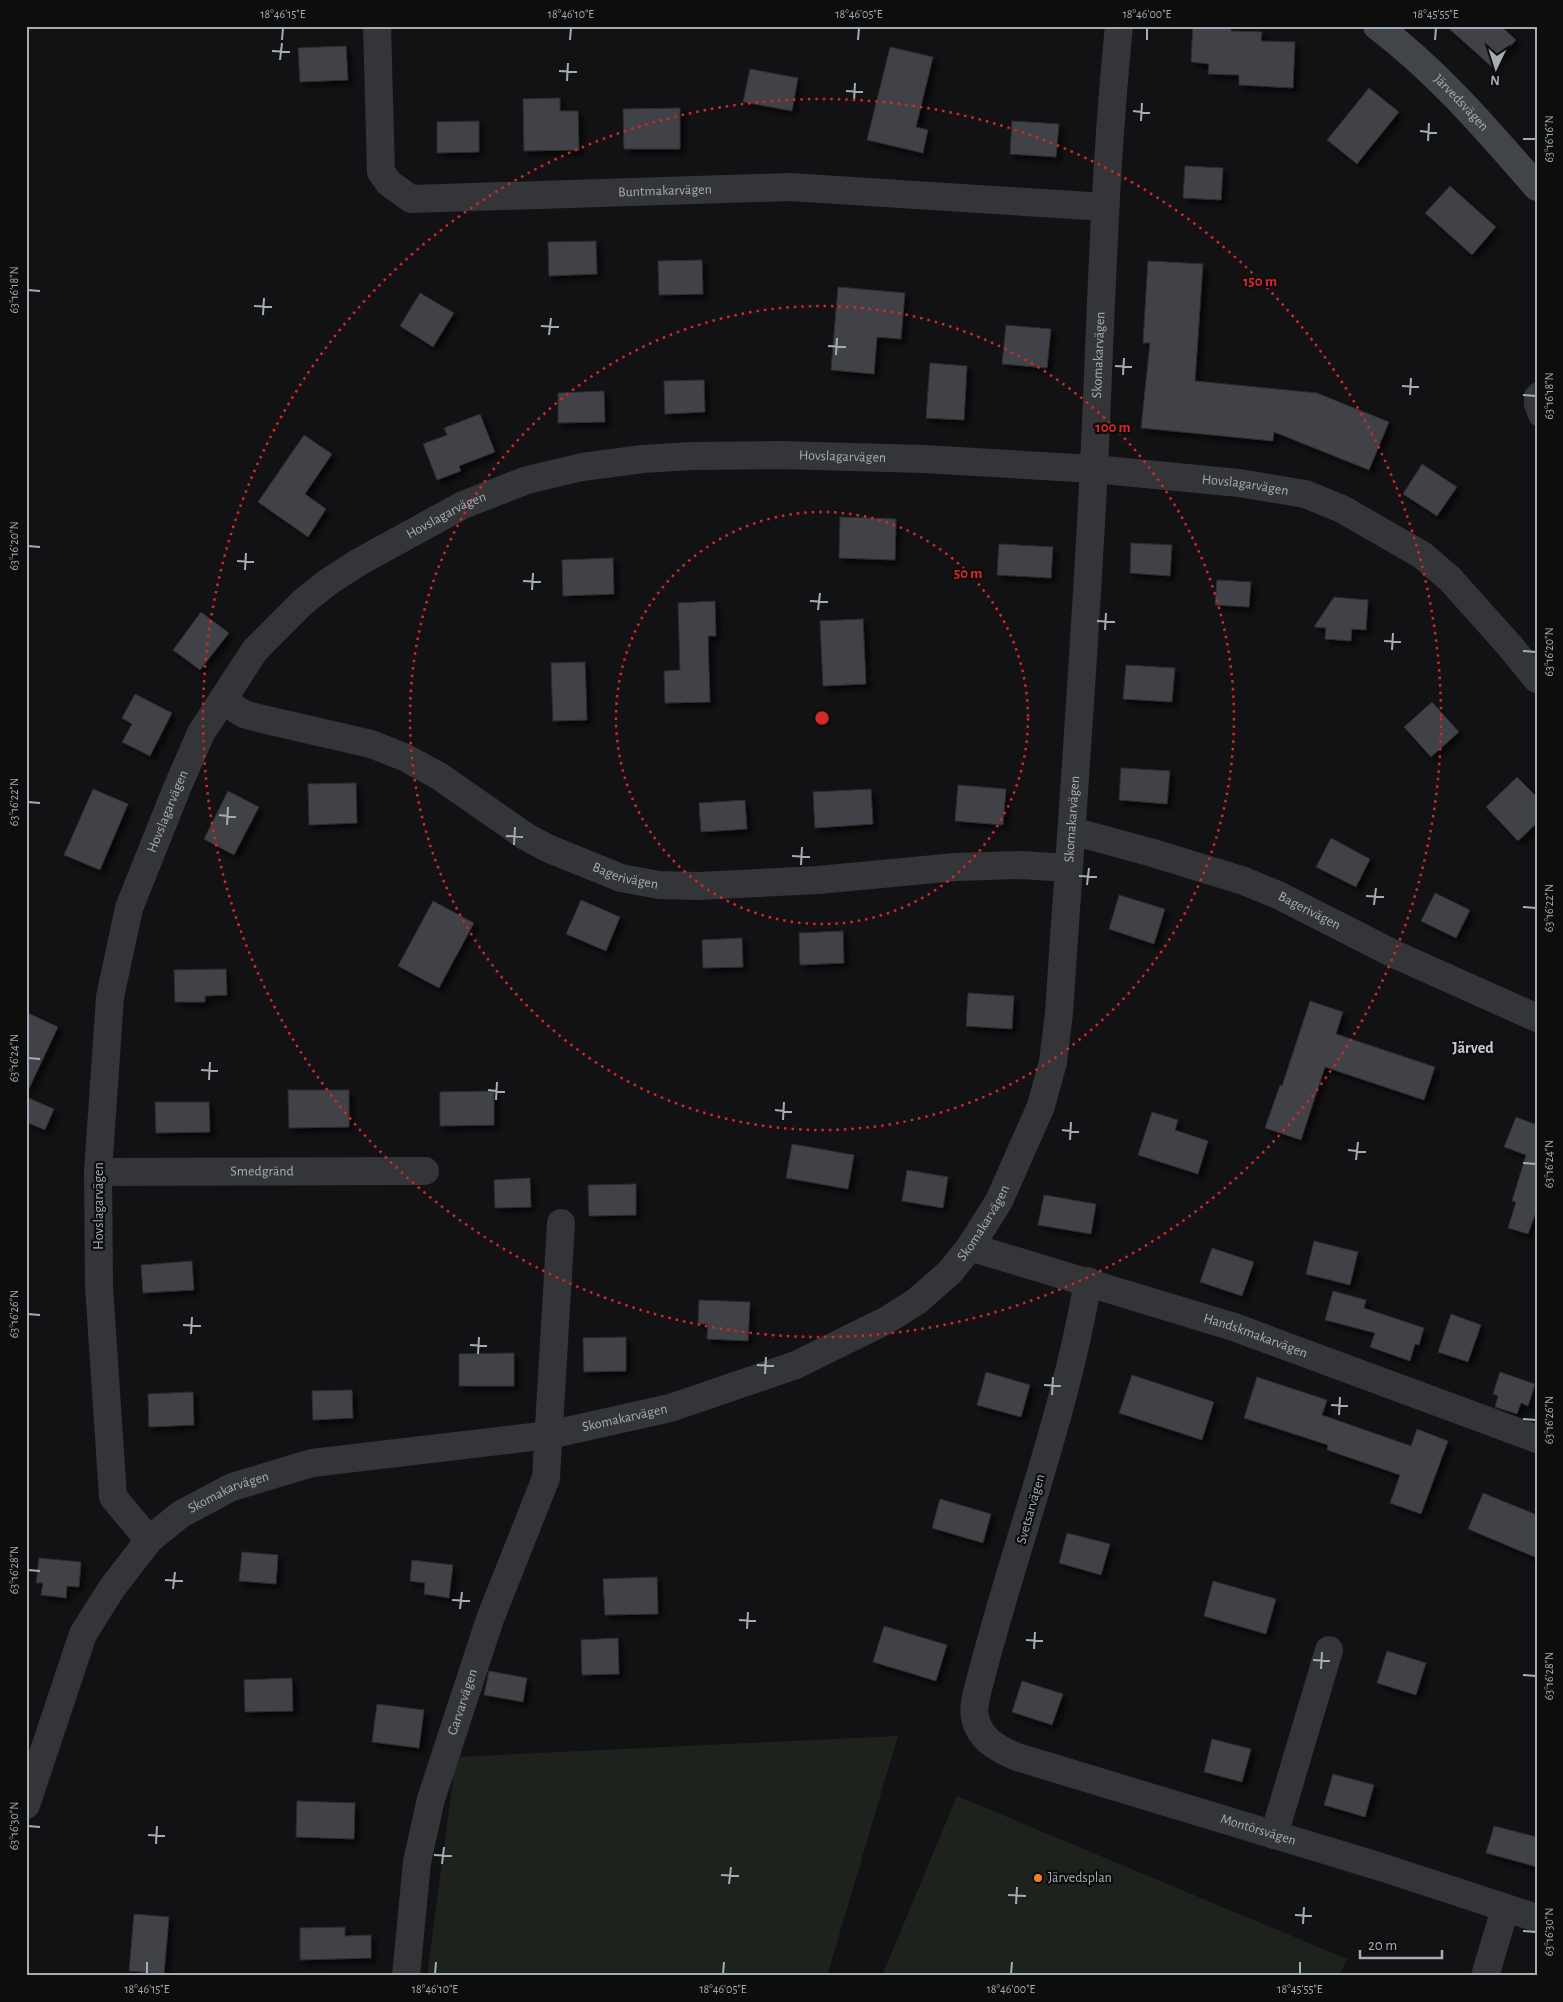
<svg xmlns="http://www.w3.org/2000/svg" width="1563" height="2002" font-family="'Alegreya Sans',sans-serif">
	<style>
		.green { fill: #1d231c }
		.building { fill: #414347; stroke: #2c2d30; filter: url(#shadow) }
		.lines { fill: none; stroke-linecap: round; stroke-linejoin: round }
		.lane { stroke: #333539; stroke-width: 16 }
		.street { stroke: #333539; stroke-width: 28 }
		.secondary { stroke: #414549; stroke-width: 28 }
		.ticks { fill: none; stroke: #a3adb4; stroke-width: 2 }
		.ring { fill: none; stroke: #d62828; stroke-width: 2.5; stroke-dasharray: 2.5 5 }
		.poi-dot { fill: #f57f28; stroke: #0d0d0e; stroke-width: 2 }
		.labels { text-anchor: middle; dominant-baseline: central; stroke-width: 4.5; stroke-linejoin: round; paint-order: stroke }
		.street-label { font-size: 14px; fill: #a3adb4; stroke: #0d0d0e }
		.poi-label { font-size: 14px; fill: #a3adb4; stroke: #0d0d0e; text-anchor: start }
		.quarter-label { font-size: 16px; font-weight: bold; fill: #c4cad0; stroke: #0d0d0e }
		.centre { fill: #d62828; stroke: #0d0d0e; stroke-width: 2.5 }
		.ring-label { font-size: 15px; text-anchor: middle; font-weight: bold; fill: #d62828; stroke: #0d0d0e; stroke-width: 4.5; stroke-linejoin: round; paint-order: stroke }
		.neatline { fill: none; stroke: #a3adb4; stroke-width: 2 }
		.ticks-label { font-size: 12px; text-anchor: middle; fill: #a3adb4 }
	</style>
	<defs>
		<filter id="shadow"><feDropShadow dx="4.5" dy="4.5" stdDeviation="2.5" flood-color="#0009"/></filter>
	</defs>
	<rect width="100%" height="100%" fill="#121214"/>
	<g class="green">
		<path d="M898 1736 827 1976H427L456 1757Z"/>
		<path d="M957 1796 1347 1959 1339 1976H882Z"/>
	</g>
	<g class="building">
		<path d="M1193 26H1231V31L1262 32 1261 41 1295 42 1293 88 1239 85V75L1208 74 1209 64 1191 62Z"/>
		<path d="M1446 26H1501L1516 40 1492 67Z"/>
		<path d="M346 46 348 80 300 82 298 48Z"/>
		<path d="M890 47 933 57 916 127 928 130 923 153 867 140Z"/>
		<path d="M750 69 798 78 792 111 743 102Z"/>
		<path d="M1369 88 1399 112 1357 164 1327 140Z"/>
		<path d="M560 98V111H578L579 150 524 151 523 99Z"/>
		<path d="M680 108V149H624L623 109Z"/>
		<path d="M479 121V152L437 153V122Z"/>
		<path d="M1012 121 1059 124 1056 157 1010 154Z"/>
		<path d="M1185 166 1223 168 1221 200 1183 198Z"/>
		<path d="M1450 186 1496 227 1472 255 1425 213Z"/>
		<path d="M596 241 597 274 549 276 548 242Z"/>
		<path d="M702 260 703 294 659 295 658 261Z"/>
		<path d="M1148 261 1203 264 1195 381 1317 393 1389 422 1369 470 1274 432 1273 441 1141 428 1150 343H1143Z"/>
		<path d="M838 287 905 293 901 339 877 337 874 374 831 370Z"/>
		<path d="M420 293 454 313 433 347 400 326Z"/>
		<path d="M1006 325 1051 329 1047 368 1002 364Z"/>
		<path d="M930 363 967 366 964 420 926 418Z"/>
		<path d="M704 380 705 412 665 414 664 381Z"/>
		<path d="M604 391 605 422 558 423V393Z"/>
		<path d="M480 414 495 452 459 466 461 471 437 480 423 444 447 435 444 428Z"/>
		<path d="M304 435 332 454 305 494 326 509 308 537 258 502Z"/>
		<path d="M1422 464 1457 487 1437 516 1403 494Z"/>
		<path d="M840 517 896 519 895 560 839 558Z"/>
		<path d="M1131 543 1172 545 1170 576 1130 573Z"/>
		<path d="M999 544 1053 547 1051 578 997 575Z"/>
		<path d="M613 558 614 594 563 596 562 560Z"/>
		<path d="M1217 580 1251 582 1249 607 1215 605Z"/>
		<path d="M1334 597 1368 600 1366 630 1352 629 1351 641 1325 639 1326 628 1314 627Z"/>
		<path d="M715 601 716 636H708L710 702 665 703 664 671 680 670 678 603Z"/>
		<path d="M201 612 229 633 200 670 173 650Z"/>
		<path d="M863 619 866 684 823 686 820 621Z"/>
		<path d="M585 662 587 720 553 721 551 663Z"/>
		<path d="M1126 665 1175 668 1172 702 1123 699Z"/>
		<path d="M135 694 172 713 150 756 122 742 132 724 122 718Z"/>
		<path d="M1432 702 1459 732 1431 757 1404 727Z"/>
		<path d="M1121 768 1170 771 1167 804 1119 800Z"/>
		<path d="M1517 777 1537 797V823L1518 841 1486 807Z"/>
		<path d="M356 783 357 823 309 825 308 784Z"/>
		<path d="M958 785 1006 789 1003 825 955 821Z"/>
		<path d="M93 789 128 804 100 870 64 855Z"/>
		<path d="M871 789 873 824 815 828 813 792Z"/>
		<path d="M228 791 259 807 234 855 204 839Z"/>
		<path d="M745 800 747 829 701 832 699 803Z"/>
		<path d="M1331 838 1370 859 1356 887 1316 867Z"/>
		<path d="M1435 893 1470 910 1456 938 1421 921Z"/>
		<path d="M1119 895 1165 909 1154 944 1109 929Z"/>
		<path d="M581 900 620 917 606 951 566 934Z"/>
		<path d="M433 901 474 923 439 988 398 966Z"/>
		<path d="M843 931 844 963 800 965 799 933Z"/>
		<path d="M742 938 743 967 703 968 702 940Z"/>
		<path d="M226 969 227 995 205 996V1002H175L174 970Z"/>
		<path d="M968 993 1014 996 1012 1029 966 1026Z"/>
		<path d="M1310 1001 1343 1012 1336 1034 1435 1067 1424 1100 1325 1067 1301 1140 1265 1128 1280 1085 1282 1086Z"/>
		<path d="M26 1012 58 1027 26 1095Z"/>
		<path d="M288 1090H349V1127L289 1128Z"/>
		<path d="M494 1091V1125L440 1126V1092Z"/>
		<path d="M26 1097 54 1109 45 1130 26 1122Z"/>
		<path d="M155 1102H209L210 1132 156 1133Z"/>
		<path d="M1152 1112 1178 1120 1175 1130 1208 1141 1198 1174 1138 1155Z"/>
		<path d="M1516 1117 1537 1125V1209L1528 1234 1508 1228 1516 1202 1512 1201 1526 1155 1504 1147Z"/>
		<path d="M792 1144 854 1155 848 1189 786 1178Z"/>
		<path d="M907 1170 948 1177 943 1208 902 1201Z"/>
		<path d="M530 1178 531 1207 495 1208 494 1180Z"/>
		<path d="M636 1184V1215L589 1216 588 1185Z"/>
		<path d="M1044 1195 1096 1204 1091 1234 1038 1225Z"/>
		<path d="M1314 1241 1358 1252 1350 1285 1306 1274Z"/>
		<path d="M1212 1248 1254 1262 1242 1296 1200 1282Z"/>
		<path d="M192 1261 194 1290 143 1293 141 1265Z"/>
		<path d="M1333 1291 1366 1300 1364 1308 1424 1328 1419 1345 1415 1344 1410 1361 1370 1347 1375 1333 1325 1320Z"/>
		<path d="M699 1300 750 1302 748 1341 707 1339 708 1324H698Z"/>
		<path d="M1451 1314 1481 1325 1468 1362 1438 1352Z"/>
		<path d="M626 1337V1371L584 1372 583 1338Z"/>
		<path d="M514 1353V1386H459V1354Z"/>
		<path d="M986 1372 1030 1385 1021 1417 977 1405Z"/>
		<path d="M1500 1372 1535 1384 1528 1406 1521 1403 1517 1414 1495 1407 1498 1396 1493 1394Z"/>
		<path d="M1132 1375 1214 1402 1202 1440 1119 1413Z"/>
		<path d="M1257 1377 1327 1400 1322 1415 1411 1446 1417 1429 1448 1441 1421 1514 1390 1503 1400 1475 1327 1450 1328 1445 1244 1418Z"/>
		<path d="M352 1390 353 1418 313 1420 312 1391Z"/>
		<path d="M193 1392 194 1425 149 1427 148 1394Z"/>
		<path d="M1483 1493 1537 1515V1558L1468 1529Z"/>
		<path d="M940 1499 991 1514 983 1543 932 1528Z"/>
		<path d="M1067 1533 1110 1544 1101 1575 1059 1563Z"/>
		<path d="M242 1552 278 1555 276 1584 239 1581Z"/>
		<path d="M39 1558 81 1562 79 1587 67 1586 66 1598 41 1595 43 1583H36Z"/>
		<path d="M412 1560 453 1565 449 1598 424 1594 425 1583 410 1581Z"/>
		<path d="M657 1577 658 1614 605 1615 603 1579Z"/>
		<path d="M1213 1581 1276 1599 1266 1634 1204 1616Z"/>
		<path d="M884 1626 947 1645 936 1681 873 1662Z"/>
		<path d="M618 1638 619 1674 582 1675 581 1640Z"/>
		<path d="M1387 1651 1426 1663 1416 1695 1377 1683Z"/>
		<path d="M489 1671 527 1678 523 1702 484 1695Z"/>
		<path d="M292 1678 293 1711 245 1712 244 1680Z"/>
		<path d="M1022 1681 1063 1694 1052 1725 1012 1712Z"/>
		<path d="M377 1704 424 1710 419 1748 372 1742Z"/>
		<path d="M1212 1739 1251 1749 1242 1782 1204 1772Z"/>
		<path d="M1333 1774 1374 1785 1365 1817 1324 1805Z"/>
		<path d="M297 1801 355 1803 354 1839 296 1837Z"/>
		<path d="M1494 1826 1537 1837V1867L1486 1853Z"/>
		<path d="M134 1914 169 1917 164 1974 129 1971Z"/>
		<path d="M345 1927V1936L371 1935V1958L300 1960V1928Z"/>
	</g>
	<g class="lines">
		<path class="lane" d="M1537 390 1532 395V405L1537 418"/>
		<g class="street">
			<path id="s1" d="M377 26 381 172 389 183 411 199 790 187 1105 207"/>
			<path id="s2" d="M223 701 244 714 258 718 371 744 404 757 439 776 525 836 547 848 621 878 659 885 698 886 818 880 956 867 1021 865 1068 868"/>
			<path id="s3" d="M1072 831 1153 853 1244 881 1278 895 1394 954 1537 1018"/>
			<path id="s4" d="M98 1172 425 1171"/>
			<path id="s5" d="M970 1247 1234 1327 1537 1439"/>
			<path id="s6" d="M1088 1281C1064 1423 1010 1558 976 1697 975 1703 973 1711 975 1717 979 1739 998 1749 1017 1757L1381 1867 1537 1918"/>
			<path id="s7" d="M149 1540 113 1497 99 1286 98 1172 110 997 129 908 177 788 201 733 255 650 303 602 328 582 359 562 463 505 527 480 582 467 643 459 692 456 780 455 924 459 1094 469 1239 483 1305 494 1342 509 1422 555 1450 579 1509 645 1537 679"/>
			<path id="s8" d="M26 1805 83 1634 112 1588 149 1540 181 1514 232 1487 312 1463 549 1435 670 1408 796 1365 887 1320 917 1301 950 1272 970 1247 999 1201 1041 1106 1053 1062 1059 1013C1071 831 1085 649 1094 467 1101 320 1104 173 1119 26"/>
			<path d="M1274 1835 1329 1650"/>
			<path id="s9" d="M406 1976 417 1862 431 1799 490 1619 546 1478 561 1223"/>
			<path d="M1485 1976 1505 1909"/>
		</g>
		<path class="secondary" id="s10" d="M1377 26C1438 72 1487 130 1537 187"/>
	</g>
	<path class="ticks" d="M282 40 283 28M570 40 571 28M858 40 859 28M1147 40V28M1435 40 1436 28M272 51 290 52M280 60 282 43M559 71 577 72M567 81 568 63M846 91 863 92M854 101 855 83M1133 111 1150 113M1141 121 1142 103M1420 131 1437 133M1523 139H1536M1428 141 1429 123M28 290 40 291M254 306 272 307M263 315 264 298M541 326 559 327M549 335 551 318M828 346 846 347M836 355 837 338M1115 366 1132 367M1123 375 1124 358M1402 386 1419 387M1410 395 1411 378M1523 395 1536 396M28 546 40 547M237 561 254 562M245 570 246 553M523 581 541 582M532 590 533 573M810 601 828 602M818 610 820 593M1097 621 1115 622M1105 630 1106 613M1384 641 1401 642M1392 650 1393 633M1523 651 1536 652M28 802 40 803M219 815 236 817M227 825 228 807M506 836 523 837M514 845 515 827M792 856 810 857M801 865 802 847M1079 876 1097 877M1087 885 1089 868M1366 896 1384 897M1374 905 1376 888M1523 907 1536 908M28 1058 40 1059M201 1070 218 1071M209 1080 210 1062M488 1090 505 1092M496 1100 497 1082M775 1110 792 1112M783 1120 784 1102M1062 1130 1079 1132M1070 1140 1071 1122M1348 1150 1366 1152M1356 1160 1358 1142M1523 1163 1536 1164M28 1314 40 1315M183 1325 201 1326M191 1334 192 1317M470 1345 487 1346M478 1354 479 1337M757 1365 774 1366M765 1374 766 1357M1044 1385 1061 1386M1052 1395 1053 1377M1331 1405 1348 1406M1339 1415 1340 1397M1523 1419 1536 1420M28 1570 40 1571M165 1580 183 1581M173 1589 175 1572M452 1600 470 1601M460 1609 462 1592M739 1620 756 1621M747 1629 748 1612M1026 1640 1043 1641M1034 1649 1035 1632M1313 1660 1330 1661M1321 1669 1322 1652M1523 1675 1536 1676M28 1826 40 1827M148 1835 165 1836M156 1844 157 1826M434 1855 452 1856M442 1864 444 1847M721 1875 739 1876M729 1884 731 1867M1008 1895 1026 1896M1016 1904 1017 1887M1295 1915 1312 1916M1303 1924 1304 1907M1523 1931 1536 1932M147 1974V1962M435 1974 436 1962M723 1974 724 1962M1011 1974 1012 1962M1300 1974V1962"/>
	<g class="ring">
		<circle cx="822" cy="718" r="206"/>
		<circle cx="822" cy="718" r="412"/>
		<circle cx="822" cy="718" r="619"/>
	</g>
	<circle class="poi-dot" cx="1038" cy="1878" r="5"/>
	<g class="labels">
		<g class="street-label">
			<text stroke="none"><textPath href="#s10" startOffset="114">Järvedsvägen</textPath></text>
			<text stroke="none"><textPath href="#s1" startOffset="441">Buntmakarvägen</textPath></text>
			<text stroke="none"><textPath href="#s8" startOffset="2099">Skomakarvägen</textPath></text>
			<text stroke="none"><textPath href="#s7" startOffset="1578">Hovslagarvägen</textPath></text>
			<text stroke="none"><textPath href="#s7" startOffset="1982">Hovslagarvägen</textPath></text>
			<text stroke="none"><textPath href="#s7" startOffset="1172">Hovslagarvägen</textPath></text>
			<text stroke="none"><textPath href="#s7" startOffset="752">Hovslagarvägen</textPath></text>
			<text stroke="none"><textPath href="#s8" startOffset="1634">Skomakarvägen</textPath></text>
			<text stroke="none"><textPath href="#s2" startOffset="444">Bagerivägen</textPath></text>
			<text stroke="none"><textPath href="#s3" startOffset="251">Bagerivägen</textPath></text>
			<text stroke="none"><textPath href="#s4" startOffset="164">Smedgränd</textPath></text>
			<text transform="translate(99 1206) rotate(-90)">Hovslagarvägen</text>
			<text stroke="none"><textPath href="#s8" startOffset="1214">Skomakarvägen</textPath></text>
			<text stroke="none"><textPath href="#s5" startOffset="299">Handskmakarvägen</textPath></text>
			<text stroke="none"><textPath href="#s8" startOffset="794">Skomakarvägen</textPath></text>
			<text stroke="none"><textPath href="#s8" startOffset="389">Skomakarvägen</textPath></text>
			<text transform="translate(1031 1509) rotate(-74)">Svetsarvägen</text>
			<text stroke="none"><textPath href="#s9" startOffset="281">Garvarvägen</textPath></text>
			<text stroke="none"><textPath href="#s6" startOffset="764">Montörsvägen</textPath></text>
		</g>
		<g class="poi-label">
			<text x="1048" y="1878">Järvedsplan</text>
		</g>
		<g class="quarter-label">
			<text x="1473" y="1048">Järved</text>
		</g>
	</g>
	<circle cx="822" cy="718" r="8" class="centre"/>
	<g class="ring-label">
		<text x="1260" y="286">150 m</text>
		<text x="1113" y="432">100 m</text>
		<text x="968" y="578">50 m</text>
	</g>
	<rect width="1563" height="2002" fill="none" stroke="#0d0d0e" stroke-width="55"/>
	<g transform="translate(1496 68) rotate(184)" stroke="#0d0d0e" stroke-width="4" paint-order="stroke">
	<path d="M0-4L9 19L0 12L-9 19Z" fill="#a3adb4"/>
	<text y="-8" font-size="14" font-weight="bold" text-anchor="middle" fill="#a3adb4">N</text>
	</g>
	<path d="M1360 1950v8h82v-8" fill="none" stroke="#a3adb4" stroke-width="2.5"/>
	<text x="1368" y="1950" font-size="15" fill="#a3adb4" stroke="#0d0d0e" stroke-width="4" paint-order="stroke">20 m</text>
	<rect x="28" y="28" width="1508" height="1946" class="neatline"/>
	<g class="ticks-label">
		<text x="283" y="18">18°46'15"E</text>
		<text x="571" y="18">18°46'10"E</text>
		<text x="859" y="18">18°46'05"E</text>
		<text x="1147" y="18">18°46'00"E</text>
		<text x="1436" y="18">18°45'55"E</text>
		<text transform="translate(1549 139) rotate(-90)" y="4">63°16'16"N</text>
		<text transform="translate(14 290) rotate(-90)" y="4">63°16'18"N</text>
		<text transform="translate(1549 396) rotate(-90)" y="4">63°16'18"N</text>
		<text transform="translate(14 546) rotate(-90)" y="4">63°16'20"N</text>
		<text transform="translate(1549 652) rotate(-90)" y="4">63°16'20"N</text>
		<text transform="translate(14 802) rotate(-90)" y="4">63°16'22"N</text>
		<text transform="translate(1549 908) rotate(-90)" y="4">63°16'22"N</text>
		<text transform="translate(14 1058) rotate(-90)" y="4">63°16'24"N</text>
		<text transform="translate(1549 1164) rotate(-90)" y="4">63°16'24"N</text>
		<text transform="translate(14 1314) rotate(-90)" y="4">63°16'26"N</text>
		<text transform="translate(1549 1420) rotate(-90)" y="4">63°16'26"N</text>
		<text transform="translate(14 1570) rotate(-90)" y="4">63°16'28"N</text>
		<text transform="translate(1549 1676) rotate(-90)" y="4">63°16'28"N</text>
		<text transform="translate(14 1826) rotate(-90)" y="4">63°16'30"N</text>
		<text transform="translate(1549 1932) rotate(-90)" y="4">63°16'30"N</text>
		<text x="147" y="1993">18°46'15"E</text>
		<text x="435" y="1993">18°46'10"E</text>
		<text x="723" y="1993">18°46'05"E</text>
		<text x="1011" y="1993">18°46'00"E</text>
		<text x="1300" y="1993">18°45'55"E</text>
	</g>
</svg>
